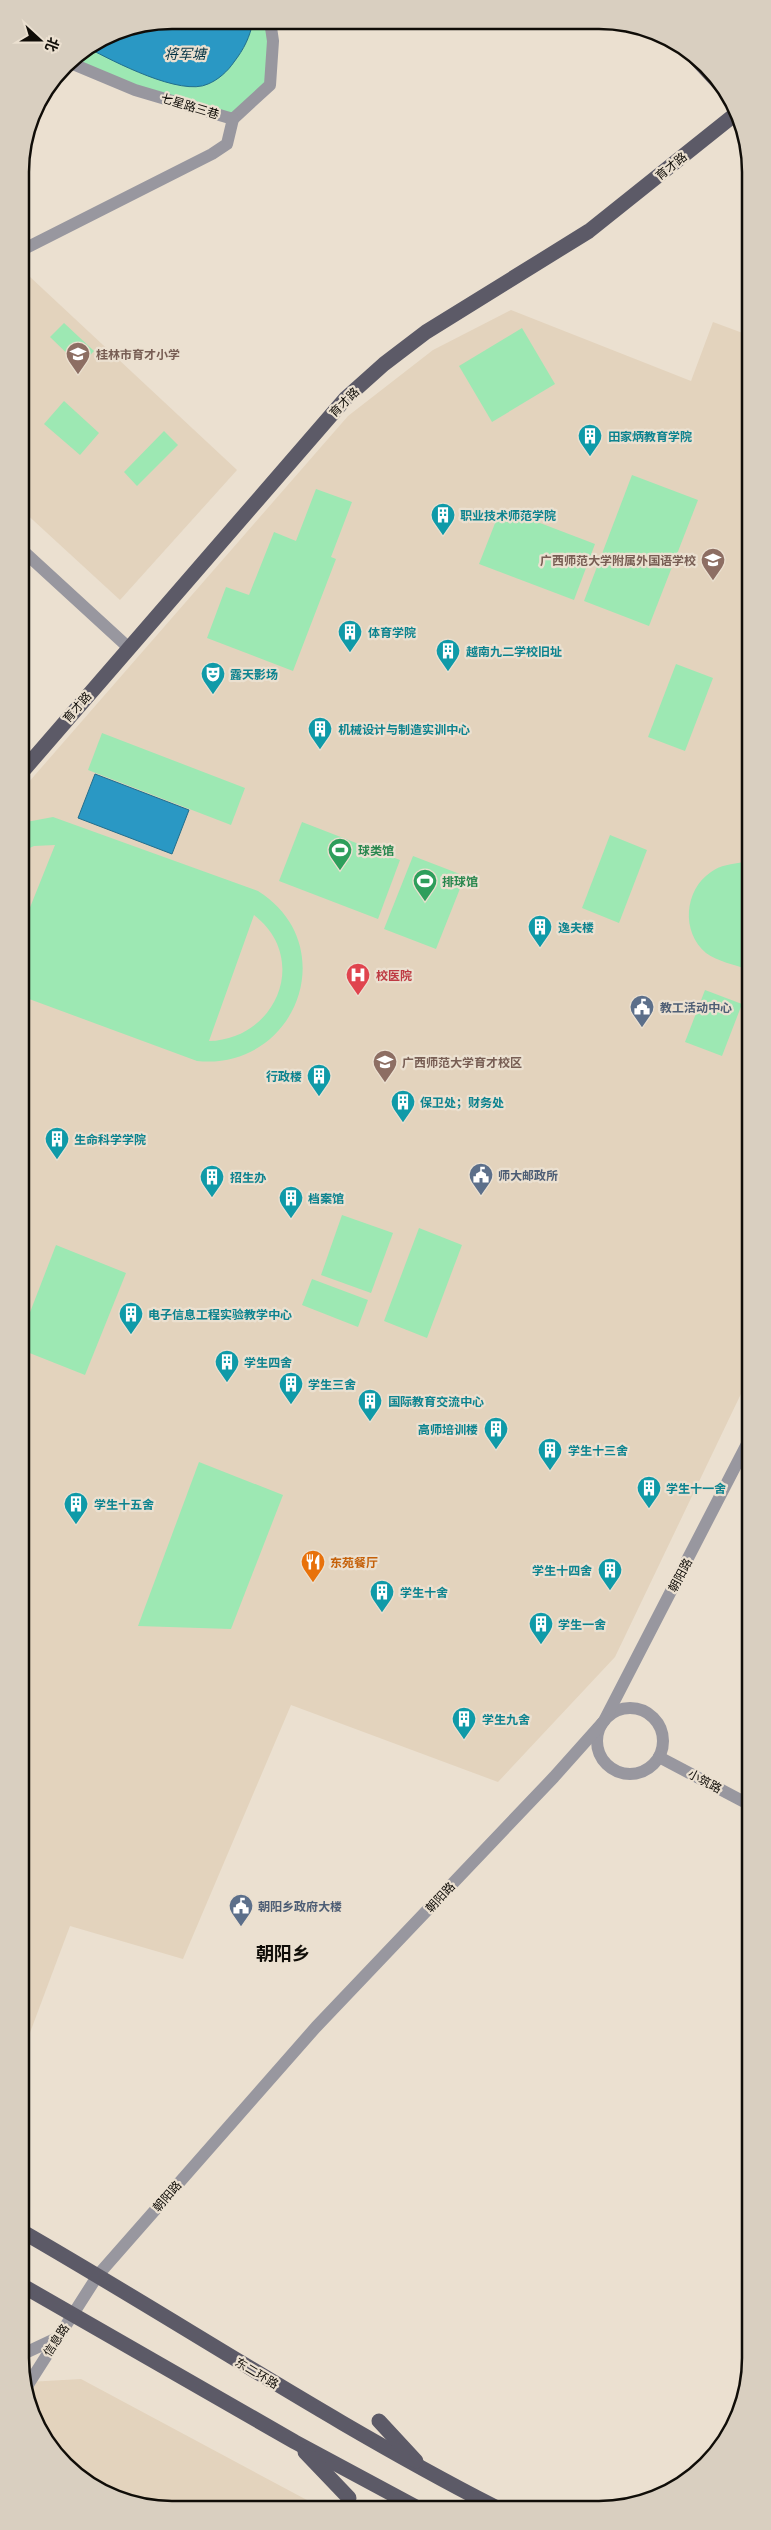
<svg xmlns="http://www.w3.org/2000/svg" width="771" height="2530" font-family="Inter,'Noto Sans SC',sans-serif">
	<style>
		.built { fill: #e3d3bd }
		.green { fill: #9de8b3; fill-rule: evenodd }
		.water { fill: #2a98c4; stroke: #226e8c }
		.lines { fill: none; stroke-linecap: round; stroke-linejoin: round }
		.minor { stroke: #98979f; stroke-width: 12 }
		.major { stroke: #5c5a67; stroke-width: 15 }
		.labels { text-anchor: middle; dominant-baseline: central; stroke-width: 4.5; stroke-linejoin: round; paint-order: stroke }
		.street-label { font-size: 12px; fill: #100d08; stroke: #ebe0d0 }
		.education-label { font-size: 12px; font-weight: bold; fill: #785e54; stroke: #ebe0d0; text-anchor: start }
		.culture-label { font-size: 12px; font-weight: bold; fill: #0d838f; stroke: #ebe0d0; text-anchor: start }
		.leisure-label { font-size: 12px; font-weight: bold; fill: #27864d; stroke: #ebe0d0; text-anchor: start }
		.health-label { font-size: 12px; font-weight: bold; fill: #be3a42; stroke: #ebe0d0; text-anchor: start }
		.service-label { font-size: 12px; font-weight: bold; fill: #4e5e75; stroke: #ebe0d0; text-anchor: start }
		.food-label { font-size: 12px; font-weight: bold; fill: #c56008; stroke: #ebe0d0; text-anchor: start }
		.water-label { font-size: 14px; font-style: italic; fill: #033345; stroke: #ebe0d0 }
		.district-label { font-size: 18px; font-weight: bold; fill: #100d08; stroke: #ebe0d0 }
		.rim { fill: none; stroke: #100d08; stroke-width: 2.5 }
	</style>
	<rect width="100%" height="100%" fill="#ebe0d0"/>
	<g class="built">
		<path d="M29 276 237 470 120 600 21 509 20 280Z"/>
		<path d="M511 310 691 381 713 322 748 335 750 1375 615 1657 498 1782 291 1705 183 1959 70 1926 22 2054 21 791 348 416 433 350Z"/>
		<path d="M81 2379 320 2507H142L104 2494 64 2465 36 2426 23 2388 28 2382Z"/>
	</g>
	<g class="green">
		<path d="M171 20 270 21V85L233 119 68 62 114 31Z"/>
		<path d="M64 323 94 351 80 366 50 337Z"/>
		<path d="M522 328 555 384 492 422 459 366Z"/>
		<path d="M64 401 99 433 80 455 44 424Z"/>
		<path d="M164 431 178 445 137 486 124 472Z"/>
		<path d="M632 475 698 500 649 626 584 601Z"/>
		<path d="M316 489 352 502 331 557 336 559 293 671 207 638 226 587 249 595 274 532 296 541Z"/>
		<path d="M501 508 595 544 574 600 479 564Z"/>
		<path d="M676 664 713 678 685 751 648 737Z"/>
		<path d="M102 733 245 788 231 825 88 770Z"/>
		<path d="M53 817 258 891C344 945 296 1071 197 1061L21 996V930L55 845 34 846 21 852V823ZM254 915C310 958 277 1039 209 1041Z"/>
		<path d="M302 822 400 860 378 919 279 881Z"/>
		<path d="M610 835 647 850 619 923 582 908Z"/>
		<path d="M413 856 465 876 436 949 384 929Z"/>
		<path d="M744 862 749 864V970C736 965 716 961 706 953 681 932 684 890 711 872 720 865 732 864 744 862Z"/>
		<path d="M705 990 742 1004 722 1056 685 1042Z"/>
		<path d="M342 1215 393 1233 371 1293 321 1275Z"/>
		<path d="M419 1228 462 1245 427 1338 384 1321Z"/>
		<path d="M56 1245 126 1273 85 1375 22 1350V1333Z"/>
		<path d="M312 1279 368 1300 358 1327 302 1305Z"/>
		<path d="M199 1462 283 1495 231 1629 138 1626Z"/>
	</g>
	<g class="water">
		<path d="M171 20 253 21C250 37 244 49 234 62 228 71 218 80 208 84 181 97 113 61 88 48L114 31Z"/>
		<path d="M95 774 189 810 172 854 78 818Z"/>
	</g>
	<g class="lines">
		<g class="minor">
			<path d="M68 62 135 90 233 119 270 85 273 41 270 21"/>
			<path d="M20 251 212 154 227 144 233 119"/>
			<path d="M21 549 129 648"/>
			<circle cx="630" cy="1741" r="33"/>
			<path d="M659 1757 750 1805"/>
			<path d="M23 2354 57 2338"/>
			<path d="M24 2391 98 2275 316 2027 554 1777 604 1721 750 1438"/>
		</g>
		<g class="major">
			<path d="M687 49 727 92"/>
			<path d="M21 773 346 398 384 364 426 332 589 231 738 112"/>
			<path d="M23 2232C181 2323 333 2424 495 2507"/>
			<path d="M23 2286 295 2442 416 2507"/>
			<path d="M379 2421 416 2461"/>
			<path d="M305 2452 349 2498"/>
		</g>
	</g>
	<defs>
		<symbol id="school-pin" viewBox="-11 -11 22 30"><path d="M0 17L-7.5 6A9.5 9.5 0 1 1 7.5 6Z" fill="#8d6e63" stroke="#ebe0d0"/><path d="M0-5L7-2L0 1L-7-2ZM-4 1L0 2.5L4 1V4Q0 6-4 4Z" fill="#fff"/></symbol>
		<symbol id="building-pin" viewBox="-11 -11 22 30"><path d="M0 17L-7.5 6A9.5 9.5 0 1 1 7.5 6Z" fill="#0f9aa8" stroke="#ebe0d0"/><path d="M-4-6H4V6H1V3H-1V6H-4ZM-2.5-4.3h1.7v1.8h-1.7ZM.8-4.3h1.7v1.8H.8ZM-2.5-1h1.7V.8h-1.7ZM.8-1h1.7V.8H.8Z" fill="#fff"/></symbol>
		<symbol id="theatre-pin" viewBox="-11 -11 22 30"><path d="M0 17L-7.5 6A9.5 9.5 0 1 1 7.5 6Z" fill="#0f9aa8" stroke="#ebe0d0"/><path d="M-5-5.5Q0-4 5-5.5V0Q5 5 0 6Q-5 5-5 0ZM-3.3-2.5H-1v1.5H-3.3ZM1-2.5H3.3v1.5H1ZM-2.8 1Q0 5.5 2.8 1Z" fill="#fff"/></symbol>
		<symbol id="stadium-pin" viewBox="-11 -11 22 30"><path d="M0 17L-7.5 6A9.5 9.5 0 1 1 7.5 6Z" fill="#2e9e5b" stroke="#ebe0d0"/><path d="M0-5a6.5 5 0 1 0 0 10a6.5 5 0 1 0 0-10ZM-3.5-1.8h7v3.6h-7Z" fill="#fff"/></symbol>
		<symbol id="hospital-pin" viewBox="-11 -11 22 30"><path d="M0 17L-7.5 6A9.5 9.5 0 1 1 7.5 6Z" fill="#e0444e" stroke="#ebe0d0"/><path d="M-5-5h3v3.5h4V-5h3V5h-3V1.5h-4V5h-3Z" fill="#fff"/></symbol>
		<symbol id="civic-pin" viewBox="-11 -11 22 30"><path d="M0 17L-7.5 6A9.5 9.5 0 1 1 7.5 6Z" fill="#5c6f8a" stroke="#ebe0d0"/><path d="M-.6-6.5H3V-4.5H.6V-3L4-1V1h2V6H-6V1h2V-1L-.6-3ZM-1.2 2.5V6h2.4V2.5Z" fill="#fff"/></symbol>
		<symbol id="university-pin" viewBox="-11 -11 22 30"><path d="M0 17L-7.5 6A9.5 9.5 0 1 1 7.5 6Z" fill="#8d6e63" stroke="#ebe0d0"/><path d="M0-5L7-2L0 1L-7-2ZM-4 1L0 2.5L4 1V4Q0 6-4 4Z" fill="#fff"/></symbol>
		<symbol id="restaurant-pin" viewBox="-11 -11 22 30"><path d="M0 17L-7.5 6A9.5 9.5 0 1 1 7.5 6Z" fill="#e8710a" stroke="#ebe0d0"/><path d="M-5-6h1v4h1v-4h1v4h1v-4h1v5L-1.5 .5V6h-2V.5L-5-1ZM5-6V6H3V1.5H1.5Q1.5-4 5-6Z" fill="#fff"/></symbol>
	</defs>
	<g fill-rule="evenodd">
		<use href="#school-pin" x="64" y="340" width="28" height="38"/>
		<use href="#building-pin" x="576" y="422" width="28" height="38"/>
		<use href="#building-pin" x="429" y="501" width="28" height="38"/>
		<use href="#school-pin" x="699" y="546" width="28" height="38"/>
		<use href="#building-pin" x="336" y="618" width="28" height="38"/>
		<use href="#building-pin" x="434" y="637" width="28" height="38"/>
		<use href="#theatre-pin" x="199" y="660" width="28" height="38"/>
		<use href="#building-pin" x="306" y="715" width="28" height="38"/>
		<use href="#stadium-pin" x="326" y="836" width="28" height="38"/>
		<use href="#stadium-pin" x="411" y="867" width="28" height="38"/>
		<use href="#building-pin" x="526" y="913" width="28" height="38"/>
		<use href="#hospital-pin" x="344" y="961" width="28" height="38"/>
		<use href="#civic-pin" x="628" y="993" width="28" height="38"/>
		<use href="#university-pin" x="371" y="1048" width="28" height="38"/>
		<use href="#building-pin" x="305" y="1062" width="28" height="38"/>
		<use href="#building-pin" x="389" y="1088" width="28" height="38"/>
		<use href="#building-pin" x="43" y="1125" width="28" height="38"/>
		<use href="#civic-pin" x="467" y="1161" width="28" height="38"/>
		<use href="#building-pin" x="198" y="1163" width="28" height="38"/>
		<use href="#building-pin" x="277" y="1184" width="28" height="38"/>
		<use href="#building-pin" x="117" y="1300" width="28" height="38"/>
		<use href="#building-pin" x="213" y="1348" width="28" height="38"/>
		<use href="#building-pin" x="277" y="1370" width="28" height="38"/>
		<use href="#building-pin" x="356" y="1387" width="28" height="38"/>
		<use href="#building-pin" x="482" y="1415" width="28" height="38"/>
		<use href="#building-pin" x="536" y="1436" width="28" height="38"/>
		<use href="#building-pin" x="635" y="1474" width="28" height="38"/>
		<use href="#building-pin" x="62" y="1490" width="28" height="38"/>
		<use href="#restaurant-pin" x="299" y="1548" width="28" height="38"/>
		<use href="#building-pin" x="596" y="1556" width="28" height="38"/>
		<use href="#building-pin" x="368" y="1578" width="28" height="38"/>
		<use href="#building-pin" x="527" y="1610" width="28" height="38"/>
		<use href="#building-pin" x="450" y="1705" width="28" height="38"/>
		<use href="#civic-pin" x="227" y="1892" width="28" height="38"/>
	</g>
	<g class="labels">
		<g class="street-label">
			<text transform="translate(190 106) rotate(17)">七星路三巷</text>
			<text transform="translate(671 166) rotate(-39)">育才路</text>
			<text transform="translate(344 402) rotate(-45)">育才路</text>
			<text transform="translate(77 707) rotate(-49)">育才路</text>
			<text transform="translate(680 1575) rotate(-62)">朝阳路</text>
			<text transform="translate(705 1781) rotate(28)">小筑路</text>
			<text transform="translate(440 1897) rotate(-47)">朝阳路</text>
			<text transform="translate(167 2196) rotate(-49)">朝阳路</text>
			<text transform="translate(56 2340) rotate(-57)">信息路</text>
			<text transform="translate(257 2373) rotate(31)">东二环路</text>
		</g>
		<g class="education-label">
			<text x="96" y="354">桂林市育才小学</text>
			<text x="696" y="560" text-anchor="end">广西师范大学附属外国语学校</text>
			<text x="402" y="1062">广西师范大学育才校区</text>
		</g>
		<g class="culture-label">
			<text x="608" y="436">田家炳教育学院</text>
			<text x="460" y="515">职业技术师范学院</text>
			<text x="368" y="632">体育学院</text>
			<text x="466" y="651">越南九二学校旧址</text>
			<text x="230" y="674">露天影场</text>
			<text x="338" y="729">机械设计与制造实训中心</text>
			<text x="558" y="927">逸夫楼</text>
			<text x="302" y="1076" text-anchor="end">行政楼</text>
			<text x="420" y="1102">保卫处；财务处</text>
			<text x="74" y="1139">生命科学学院</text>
			<text x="230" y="1177">招生办</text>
			<text x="308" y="1198">档案馆</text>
			<text x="148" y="1314">电子信息工程实验教学中心</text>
			<text x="244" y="1362">学生四舍</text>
			<text x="308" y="1384">学生三舍</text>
			<text x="388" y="1401">国际教育交流中心</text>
			<text x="478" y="1429" text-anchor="end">高师培训楼</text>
			<text x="568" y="1450">学生十三舍</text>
			<text x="666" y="1488">学生十一舍</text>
			<text x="94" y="1504">学生十五舍</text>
			<text x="592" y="1570" text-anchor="end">学生十四舍</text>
			<text x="400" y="1592">学生十舍</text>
			<text x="558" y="1624">学生一舍</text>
			<text x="482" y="1719">学生九舍</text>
		</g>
		<g class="leisure-label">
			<text x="358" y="850">球类馆</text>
			<text x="442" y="881">排球馆</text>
		</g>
		<g class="health-label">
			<text x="376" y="975">校医院</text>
		</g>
		<g class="service-label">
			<text x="660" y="1007">教工活动中心</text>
			<text x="498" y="1175">师大邮政所</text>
			<text x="258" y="1906">朝阳乡政府大楼</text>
		</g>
		<g class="food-label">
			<text x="330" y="1562">东苑餐厅</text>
		</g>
		<g class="water-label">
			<text x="185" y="53">将军塘</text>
		</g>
		<g class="district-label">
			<text x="283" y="1953">朝阳乡</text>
		</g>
	</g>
	<path d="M0 0H771V2530H0ZM172 29H599A143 143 0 0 1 742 172V2358A143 143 0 0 1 599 2501H172A143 143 0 0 1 29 2358V172A143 143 0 0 1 172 29Z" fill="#d9cfc0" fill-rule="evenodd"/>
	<path class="rim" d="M172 29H599A143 143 0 0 1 742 172V2358A143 143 0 0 1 599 2501H172A143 143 0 0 1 29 2358V172A143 143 0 0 1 172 29Z"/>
	<g transform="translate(40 40) rotate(111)" stroke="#ebe0d0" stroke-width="4" paint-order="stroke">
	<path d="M0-4L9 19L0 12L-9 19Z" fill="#100d08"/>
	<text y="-8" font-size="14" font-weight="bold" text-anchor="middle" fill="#100d08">北</text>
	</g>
</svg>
